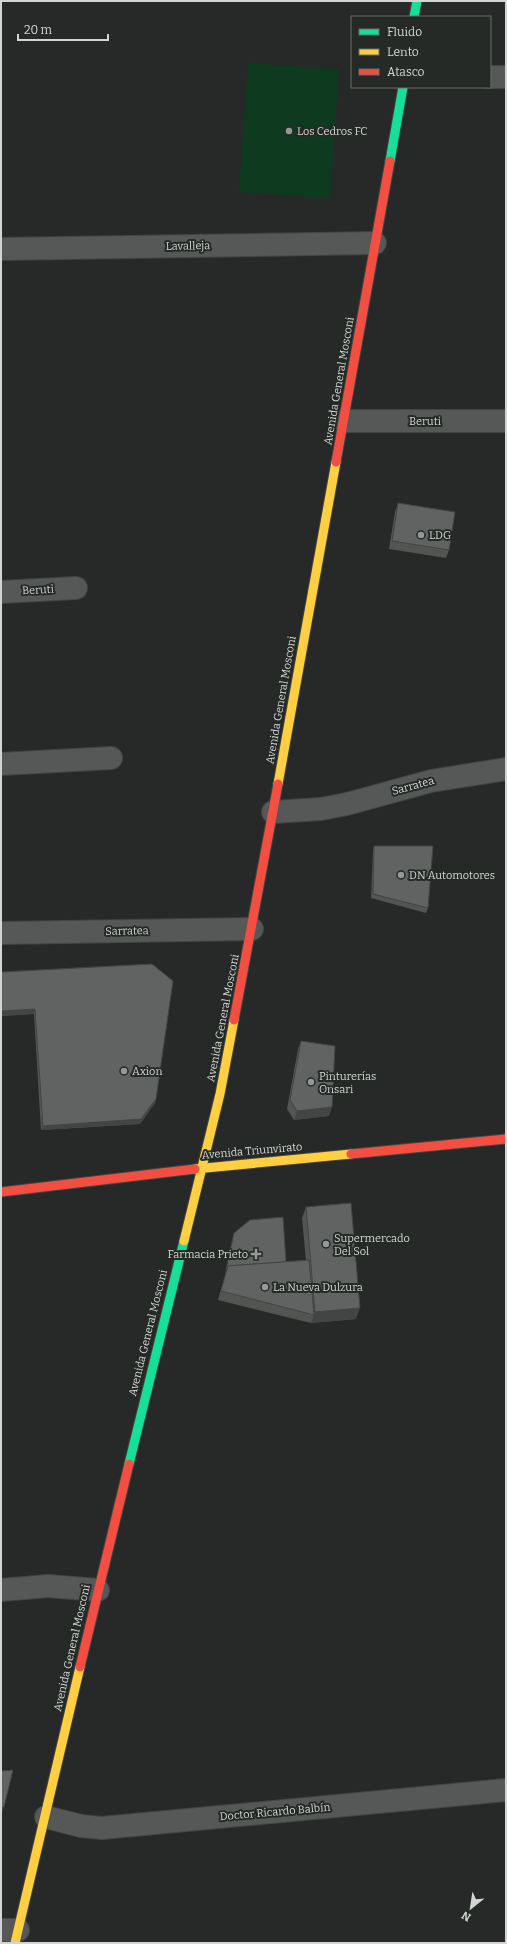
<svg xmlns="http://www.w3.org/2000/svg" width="507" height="1944" font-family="Bitter,serif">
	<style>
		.green { fill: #0e3b20 }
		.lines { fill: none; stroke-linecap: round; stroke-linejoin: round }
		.street-casing { stroke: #424543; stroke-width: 24 }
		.fast-casing { stroke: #424543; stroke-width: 11 }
		.slow-casing { stroke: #424543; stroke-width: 11 }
		.jam-casing { stroke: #424543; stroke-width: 11 }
		.street { stroke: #565857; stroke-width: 22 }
		.fast { stroke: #16e098; stroke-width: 9 }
		.slow { stroke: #ffcf43; stroke-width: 9 }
		.jam { stroke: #f24e42; stroke-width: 9 }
		.wall { fill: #535553 }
		.shaded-wall { fill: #434544 }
		.building { fill: #606361; stroke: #434544 }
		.poi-dot { fill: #969997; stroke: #252a26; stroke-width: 1.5 }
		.labels { text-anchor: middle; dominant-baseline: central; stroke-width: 4; stroke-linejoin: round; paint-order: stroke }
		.poi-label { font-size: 11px; fill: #d2d5d3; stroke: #252a26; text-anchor: start }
		.street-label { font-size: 11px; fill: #d2d5d3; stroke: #252a26 }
	</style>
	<rect width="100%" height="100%" fill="#262927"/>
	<path class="green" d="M248 63 339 69 330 198 239 192Z"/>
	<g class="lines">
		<defs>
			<g id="street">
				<path d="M490 77H506"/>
				<path d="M1 249 375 243"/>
				<path d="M344 421H506"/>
				<path d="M1 592 76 588"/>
				<path d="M1 764 111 758"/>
				<path d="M273 812 321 809 347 804 431 781 506 769"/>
				<path d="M1 933 252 929"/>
				<path d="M1 1590 48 1586 98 1590"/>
				<path d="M46 1817 81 1826 102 1828 506 1790"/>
				<path d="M1 1930H18"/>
			</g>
			<g id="fast">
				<path d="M414 17 417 1"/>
				<path d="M390 161 403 87"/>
				<path d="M129 1464 184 1241"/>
			</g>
			<g id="slow">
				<path d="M278 784 336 462"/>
				<path d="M195 1169 351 1154"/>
				<path d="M184 1241 220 1094 234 1020"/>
				<path d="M15 1943 80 1667"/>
			</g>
			<g id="jam">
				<path d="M336 462 390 161"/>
				<path d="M234 1020 278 784"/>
				<path d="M351 1154 506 1139"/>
				<path d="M1 1192 195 1169"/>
				<path d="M80 1667 129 1464"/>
			</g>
		</defs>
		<use href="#street" class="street-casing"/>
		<use href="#fast" class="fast-casing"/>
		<use href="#slow" class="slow-casing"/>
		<use href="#jam" class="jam-casing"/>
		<use href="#street" class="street"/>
		<use href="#fast" class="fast"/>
		<use href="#slow" class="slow"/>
		<use href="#jam" class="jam"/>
	</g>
	<g class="wall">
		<path d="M398 503 449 550 446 558 389 549 395 512Z"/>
		<path d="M374 846 428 908 426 913 371 898 373 851Z"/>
		<path d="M1 972 156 1099 155 1103 140 1124 41 1130 34 1014 1 1016Z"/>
		<path d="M301 1041 329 1116 294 1120 287 1109 298 1049Z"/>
		<path d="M306 1207 356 1319 311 1323 218 1300 225 1275 233 1238 234 1233 286 1262 306 1261 302 1218Z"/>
	</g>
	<g class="shaded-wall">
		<path d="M35 1009 34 1014 1 1016V1011Z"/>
		<path d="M156 1099 155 1103 140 1124 41 1130 43 1126Z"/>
		<path d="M332 1107 329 1116 294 1120 297 1111Z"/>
		<path d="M360 1308 356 1319 311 1323 315 1312Z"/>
		<path d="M1 1807H4L1 1816Z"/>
	</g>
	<g class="building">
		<path d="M398 503 455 512 449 550 392 541Z"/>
		<path d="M374 846H433L428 908 373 894Z"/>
		<path d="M152 964 173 981 156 1099 141 1119 43 1126 35 1009 1 1011V972Z"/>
		<path d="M301 1041 335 1046 332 1107 297 1111 290 1100Z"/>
		<path d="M351 1203 360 1308 315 1312 306 1207Z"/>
		<path d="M283 1217 286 1262 228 1266 226 1270 234 1233 250 1220Z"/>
		<path d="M309 1260 314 1315 221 1291 228 1266Z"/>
		<path d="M13 1770 4 1807H1V1771Z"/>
	</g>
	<g class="poi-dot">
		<circle cx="289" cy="131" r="4"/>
		<circle cx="421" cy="535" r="4"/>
		<circle cx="401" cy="875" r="4"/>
		<circle cx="124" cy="1071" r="4"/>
		<circle cx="311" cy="1082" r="4"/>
		<circle cx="326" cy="1244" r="4"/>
		<path d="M254 1248h4v4h4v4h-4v4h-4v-4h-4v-4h4z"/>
		<circle cx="265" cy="1287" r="4"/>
	</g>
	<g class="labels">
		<g class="poi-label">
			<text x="297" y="131">Los Cedros FC</text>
			<text x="429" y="535">LDG</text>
			<text x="409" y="875">DN Automotores</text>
			<text x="132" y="1071">Axion</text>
			<text x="319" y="1076">Pinturerías<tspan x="319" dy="13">Onsari</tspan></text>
			<text x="334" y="1238">Supermercado<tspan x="334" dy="13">Del Sol</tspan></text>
			<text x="248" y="1254" text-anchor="end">Farmacia Prieto</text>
			<text x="273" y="1287">La Nueva Dulzura</text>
		</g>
		<g class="street-label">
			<text transform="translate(188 246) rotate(-1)">Lavalleja</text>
			<text transform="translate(339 381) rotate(-80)">Avenida General Mosconi</text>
			<text x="425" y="421">Beruti</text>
			<text transform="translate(38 590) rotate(-3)">Beruti</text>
			<text transform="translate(281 700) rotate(-80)">Avenida General Mosconi</text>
			<text transform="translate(413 786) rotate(-15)">Sarratea</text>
			<text transform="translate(127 931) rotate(-1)">Sarratea</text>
			<text transform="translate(223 1018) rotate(-79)">Avenida General Mosconi</text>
			<text transform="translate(252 1151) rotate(-5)">Avenida Triunvirato</text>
			<text transform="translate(148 1333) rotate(-76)">Avenida General Mosconi</text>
			<text transform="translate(72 1648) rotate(-77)">Avenida General Mosconi</text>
			<text transform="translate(275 1812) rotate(-5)">Doctor Ricardo Balbín</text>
		</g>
	</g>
	<rect width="507" height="1944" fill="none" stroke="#d2d5d3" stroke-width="4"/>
	<rect x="351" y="16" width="140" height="72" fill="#252a26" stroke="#6a6e6b"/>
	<rect x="359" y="29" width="20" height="6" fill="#16e098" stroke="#6a6e6b"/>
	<text x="387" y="36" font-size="12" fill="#d2d5d3">Fluido</text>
	<rect x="359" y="49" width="20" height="6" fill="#ffcf43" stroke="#6a6e6b"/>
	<text x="387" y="56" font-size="12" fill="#d2d5d3">Lento</text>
	<rect x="359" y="69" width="20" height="6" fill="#f24e42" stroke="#6a6e6b"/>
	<text x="387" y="76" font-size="12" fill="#d2d5d3">Atasco</text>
	<g transform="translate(471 1908) rotate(210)" stroke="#252a26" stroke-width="3" paint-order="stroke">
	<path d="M0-3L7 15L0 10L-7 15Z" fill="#d2d5d3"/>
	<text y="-6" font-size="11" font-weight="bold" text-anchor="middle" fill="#d2d5d3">N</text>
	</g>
	<path d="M18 34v6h90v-6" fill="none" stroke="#d2d5d3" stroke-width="2"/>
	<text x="24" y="34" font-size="12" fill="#d2d5d3" stroke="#252a26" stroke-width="3" paint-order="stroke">20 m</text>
</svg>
